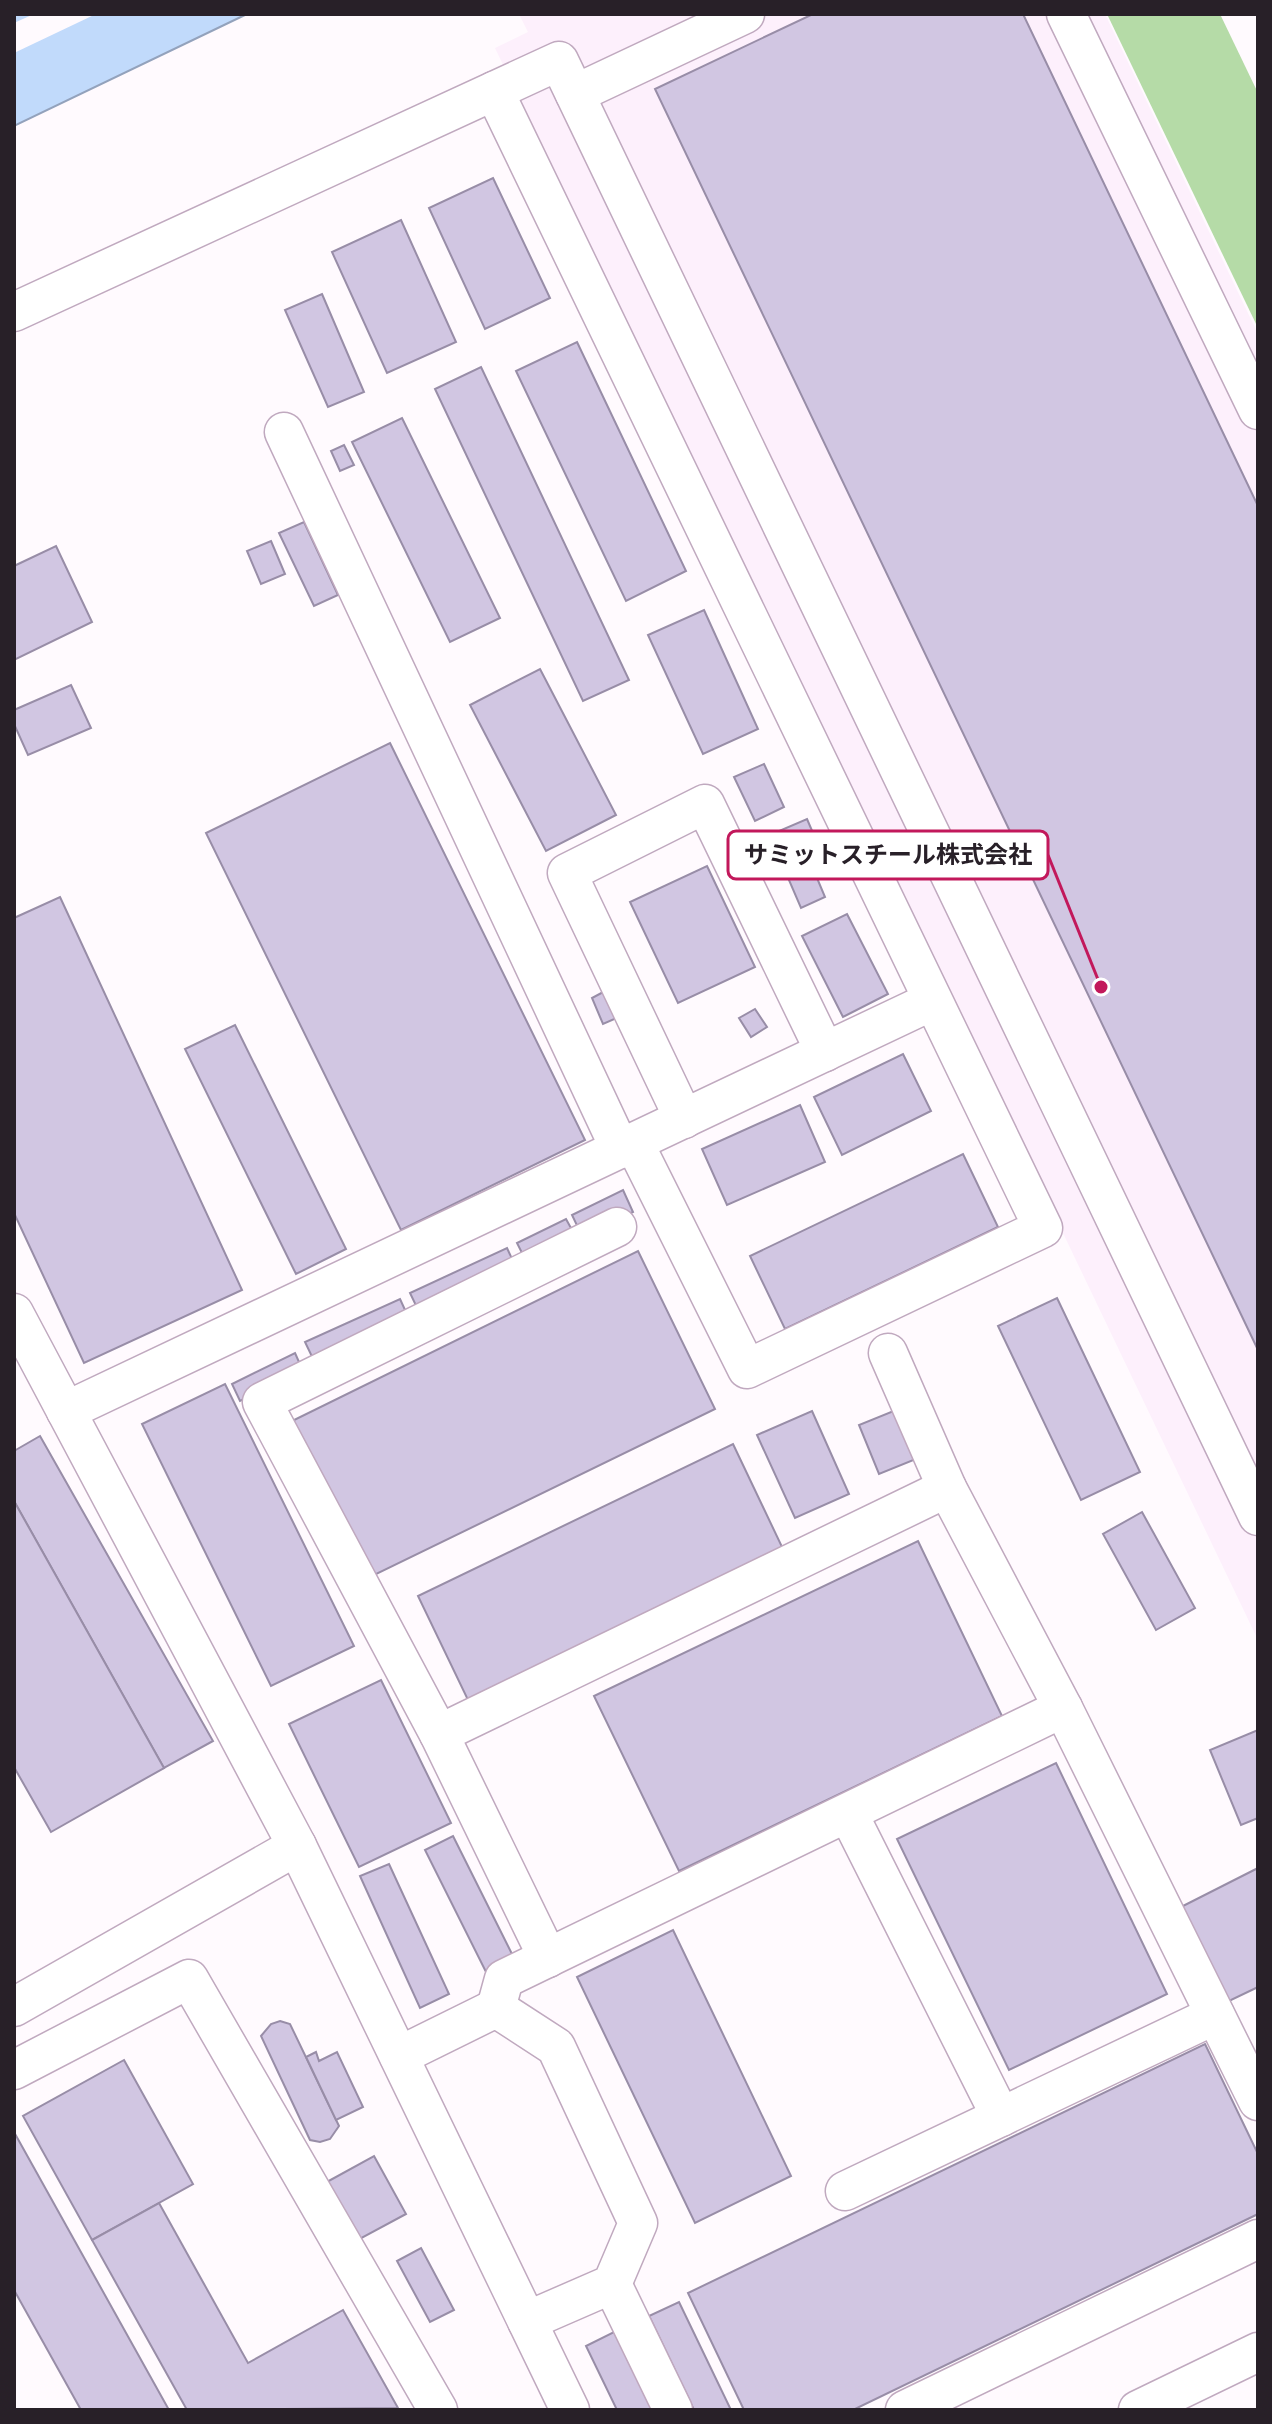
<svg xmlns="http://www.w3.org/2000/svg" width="1272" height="2424" font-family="'IBM Plex Sans','Noto Sans JP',sans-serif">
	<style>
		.built { fill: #fdf0fc }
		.green { fill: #b5dba7 }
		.water { fill: #c1dafb; stroke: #93a2bc; stroke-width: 2 }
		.pier { fill: #fffafe }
		.building { fill: #d1c6e2; stroke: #988da7; stroke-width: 2 }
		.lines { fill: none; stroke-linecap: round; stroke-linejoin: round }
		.minor-casing { stroke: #c0a9bf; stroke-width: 41 }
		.minor { stroke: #fff; stroke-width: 38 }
		.leader { fill: none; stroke: #c2185b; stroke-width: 3 }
		.callout-dot { fill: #c2185b; stroke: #fff; stroke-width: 3 }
		.callout { fill: #fff; stroke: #c2185b; stroke-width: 3 }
		.callout-label { font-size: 24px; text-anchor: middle; font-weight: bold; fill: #282028 }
	</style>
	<rect width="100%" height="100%" fill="#fffafe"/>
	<path class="built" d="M519 14H1105L1258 334V1640L495 48 528 32Z"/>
	<path class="green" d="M1107 14H1220L1258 93V328Z"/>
	<path class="water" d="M14 14H247L14 126Z"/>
	<path class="pier" d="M34 14H96L14 53V23Z"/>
	<g class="building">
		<path d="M813 14H1023L1258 506V1350L655 89Z"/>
		<path d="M493 178 550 298 485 329 429 208Z"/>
		<path d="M401 220 456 342 387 373 332 252Z"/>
		<path d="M322 294 364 392 328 407 285 310Z"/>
		<path d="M577 342 686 571 626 601 516 371Z"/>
		<path d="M481 367 629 680 583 701 435 389Z"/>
		<path d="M402 418 500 618 450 642 352 442Z"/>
		<path d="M344 445 354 465 340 471 331 451Z"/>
		<path d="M304 522 338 595 314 606 279 533Z"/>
		<path d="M271 541 285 574 261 584 247 551Z"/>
		<path d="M56 546 92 622 14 660V566Z"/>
		<path d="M704 610 758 729 703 754 648 635Z"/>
		<path d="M540 669 616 815 546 851 470 705Z"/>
		<path d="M71 685 91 728 28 755 14 724V710Z"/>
		<path d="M390 743 585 1140 401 1230 206 833Z"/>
		<path d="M764 764 784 807 755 821 734 777Z"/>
		<path d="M807 819 822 854 809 859 825 897 801 908 786 873 770 874 756 841Z"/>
		<path d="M707 866 755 967 678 1003 630 902Z"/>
		<path d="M60 897 242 1290 84 1363 14 1213V918Z"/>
		<path d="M847 914 888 994 843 1017 802 936Z"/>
		<path d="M607 990 619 1017 603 1024 592 998Z"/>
		<path d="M755 1009 767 1027 751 1037 739 1018Z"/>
		<path d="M235 1025 346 1249 296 1274 185 1049Z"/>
		<path d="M903 1054 931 1111 842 1155 814 1097Z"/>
		<path d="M800 1105 825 1162 727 1205 702 1149Z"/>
		<path d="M963 1154 998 1227 785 1329 750 1256Z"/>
		<path d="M623 1190 633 1212 582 1236 572 1215Z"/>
		<path d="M566 1219 577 1239 528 1265 517 1243Z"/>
		<path d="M507 1248 518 1272 421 1316 410 1293Z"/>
		<path d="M638 1251 715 1409 366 1579 288 1423Z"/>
		<path d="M1057 1298 1140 1472 1081 1500 998 1326Z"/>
		<path d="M400 1299 411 1323 316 1365 305 1342Z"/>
		<path d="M295 1353 303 1371 240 1401 232 1384Z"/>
		<path d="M225 1384 354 1646 271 1686 142 1424Z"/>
		<path d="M896 1410 916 1459 879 1474 859 1425Z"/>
		<path d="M812 1411 849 1494 795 1518 757 1435Z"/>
		<path d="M40 1436 213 1741 164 1768 14 1501V1451Z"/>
		<path d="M733 1444 783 1549 468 1700 418 1596Z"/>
		<path d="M14 1501 164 1768 51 1832 14 1767Z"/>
		<path d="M1142 1512 1195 1608 1156 1630 1103 1534Z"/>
		<path d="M918 1541 1002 1716 679 1871 594 1696Z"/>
		<path d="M381 1680 451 1823 359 1867 289 1724Z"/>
		<path d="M1258 1730V1818L1241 1825 1210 1750Z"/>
		<path d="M1056 1763 1167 1994 1009 2070 897 1839Z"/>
		<path d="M453 1836 515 1960 487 1974 425 1850Z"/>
		<path d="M389 1864 449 1994 420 2008 360 1876Z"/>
		<path d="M1258 1868V1987L1227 2002 1179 1908Z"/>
		<path d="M673 1930 791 2176 695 2223 577 1977Z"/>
		<path d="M280 2021 290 2024 339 2126 330 2139 320 2142 310 2140 261 2036 271 2024Z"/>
		<path d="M1205 2044 1258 2154V2214L853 2410H744L688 2293Z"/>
		<path d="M316 2052 319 2061 337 2052 363 2107 336 2120 306 2057Z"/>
		<path d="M124 2060 193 2184 92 2240 23 2116Z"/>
		<path d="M14 2132 169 2410H81L14 2290Z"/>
		<path d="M374 2156 406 2214 356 2241 325 2183Z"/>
		<path d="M159 2203 248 2363 343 2310 398 2408 187 2410 92 2240Z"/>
		<path d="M421 2248 454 2310 430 2322 397 2261Z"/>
		<path d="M679 2302 731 2410H694L649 2316Z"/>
		<path d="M616 2331 654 2410H617L586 2346Z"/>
	</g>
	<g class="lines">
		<defs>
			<g id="minor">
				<path d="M1066 14 1258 410"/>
				<path d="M494 91 1043 1228 747 1369 634 1143"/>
				<path d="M575 94 745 14"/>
				<path d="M14 312 559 61 1258 1516"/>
				<path d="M284 432 620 1149"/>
				<path d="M684 1119 567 873 705 804 825 1052"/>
				<path d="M14 1313 297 1846 570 2410"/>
				<path d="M888 1353 947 1488 1063 1708 1258 2101"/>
				<path d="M66 1411 932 1001"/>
				<path d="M439 1734 947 1488"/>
				<path d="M848 1813 1001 2117"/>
				<path d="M548 1958 439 1734 262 1402 617 1227"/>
				<path d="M14 2007 297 1846"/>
				<path d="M496 2008 504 1979 1063 1708"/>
				<path d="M399 2056 496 2008 556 2047 638 2223 612 2284 527 2321"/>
				<path d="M14 2070 189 1979 438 2410"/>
				<path d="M845 2191 1215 2015"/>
				<path d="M612 2284 673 2410"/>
				<path d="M905 2410 1258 2239"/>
				<path d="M1138 2410 1258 2352"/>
			</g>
		</defs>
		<use href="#minor" class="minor-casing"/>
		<use href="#minor" class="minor"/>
	</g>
	<path class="leader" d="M1101 987L1048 855"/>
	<circle class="callout-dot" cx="1101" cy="987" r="8"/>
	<rect class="callout" x="728" y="831" width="320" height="48" rx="8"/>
	<g class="callout-label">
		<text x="888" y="863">サミットスチール株式会社</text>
	</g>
	<rect width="1272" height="2424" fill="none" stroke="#282028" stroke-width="32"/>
</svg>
